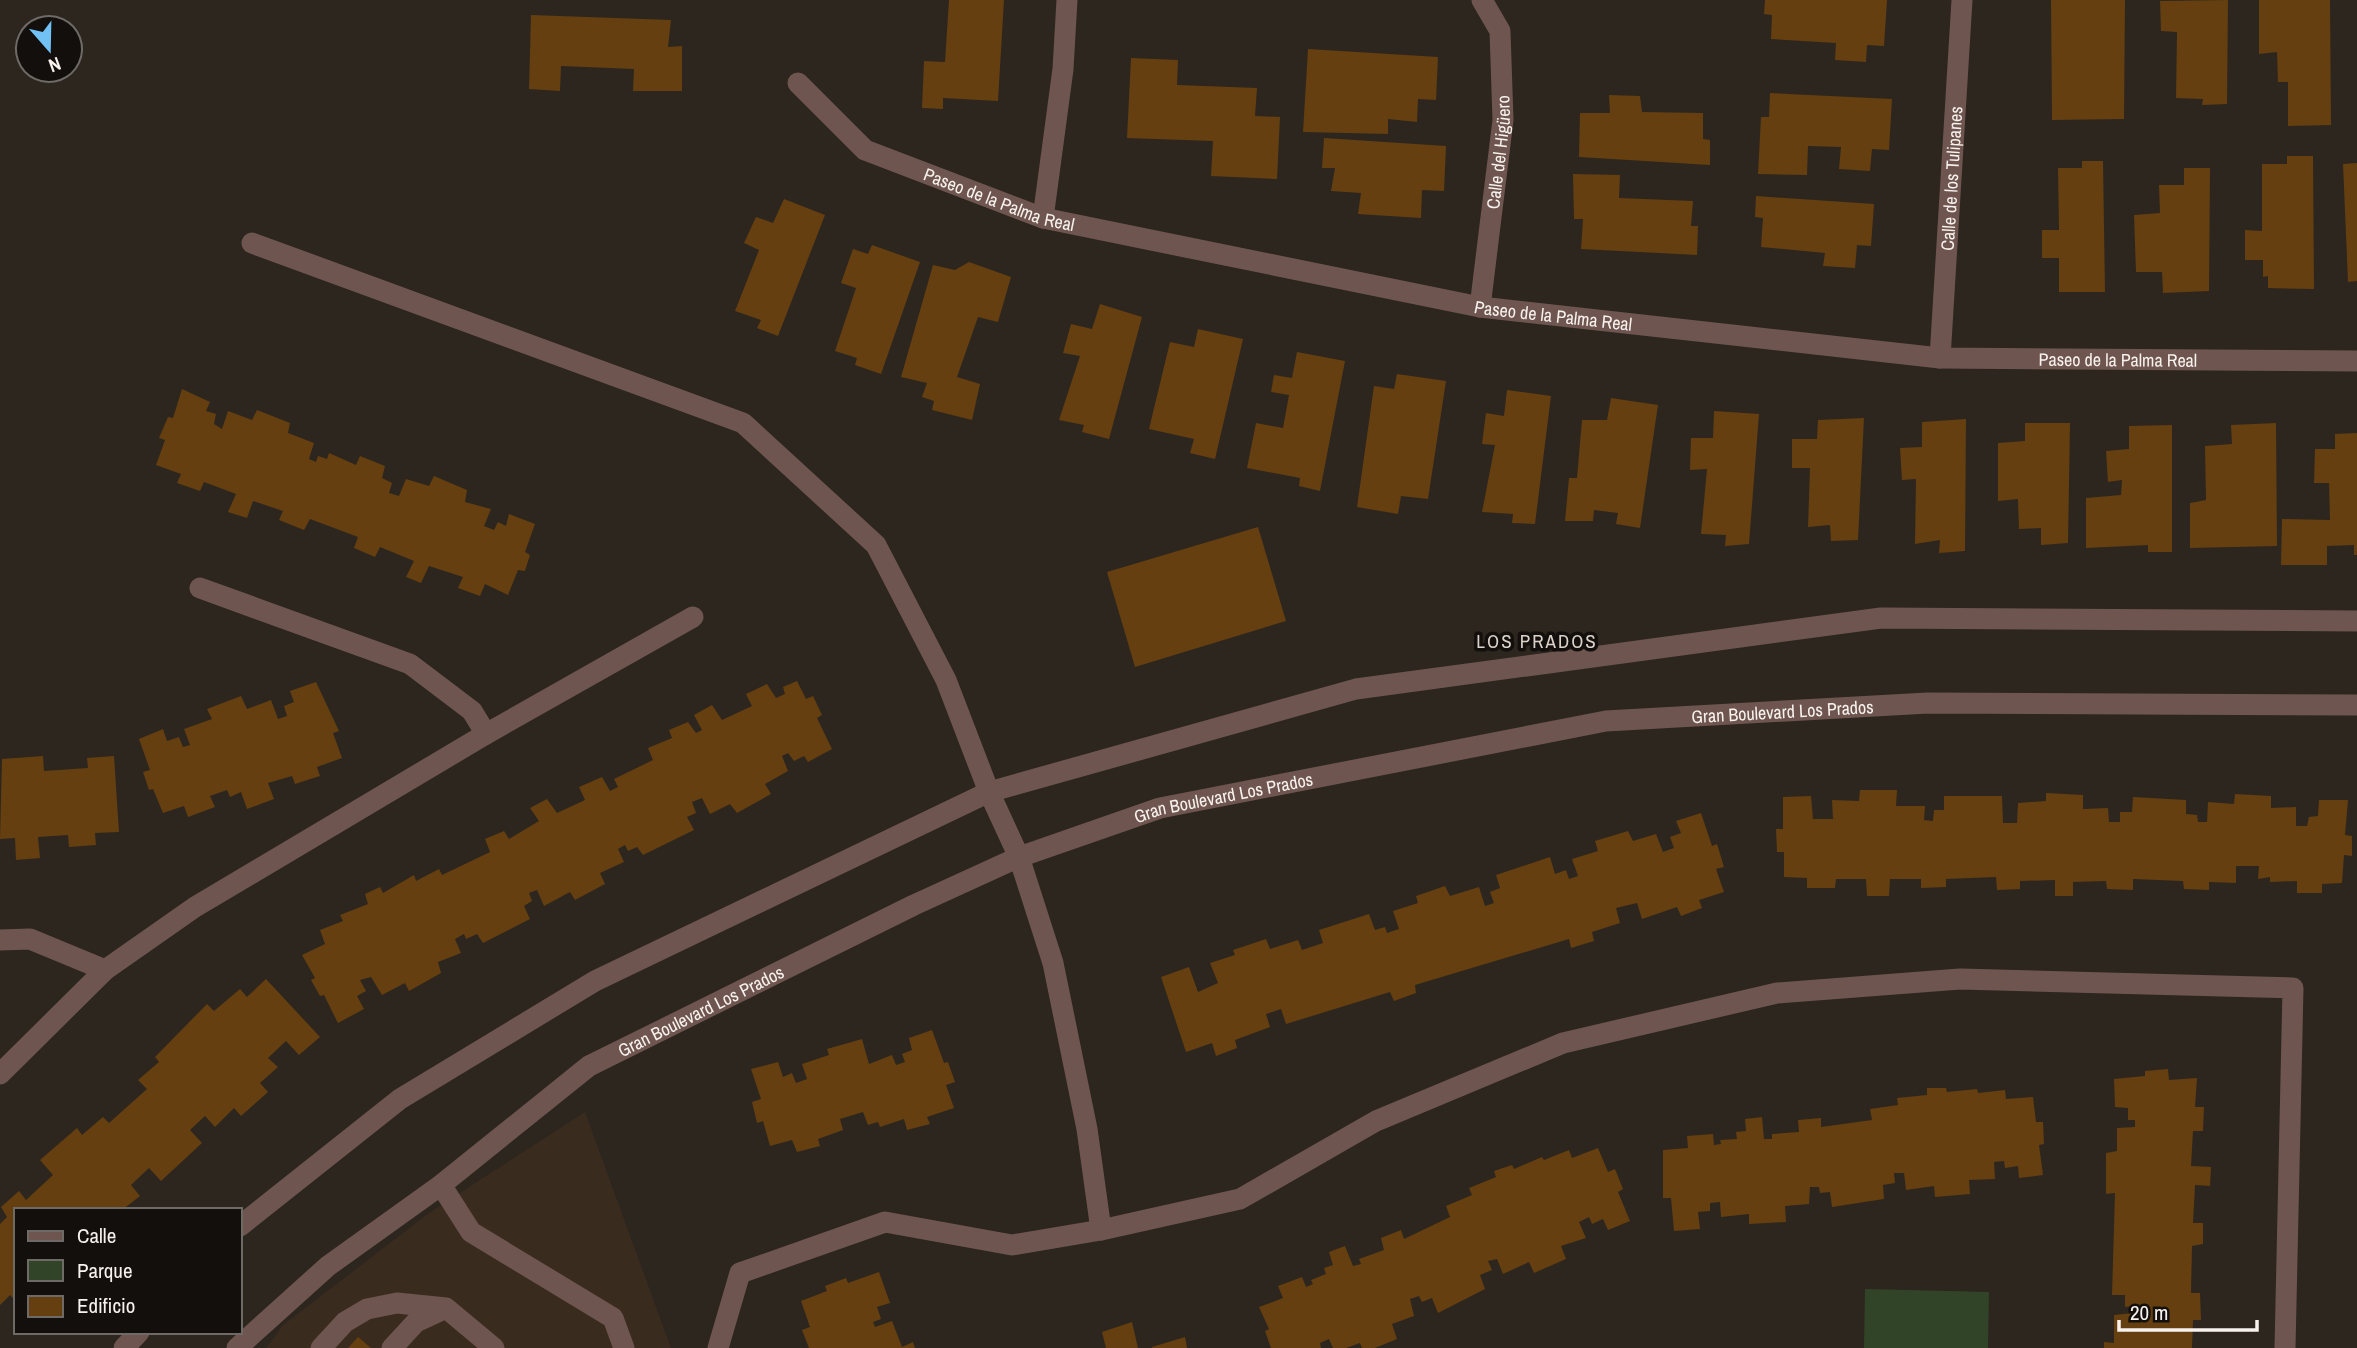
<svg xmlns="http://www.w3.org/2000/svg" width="2357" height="1348" font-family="'Archivo Narrow',sans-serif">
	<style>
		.commercial { fill: #3a2b1f }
		.green { fill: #324427 }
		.building { fill: #653f10 }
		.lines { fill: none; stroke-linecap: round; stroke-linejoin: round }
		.minor { stroke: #6f554f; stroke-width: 21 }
		.labels { text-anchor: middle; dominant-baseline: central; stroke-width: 7; stroke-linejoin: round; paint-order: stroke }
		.street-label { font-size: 18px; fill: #f7f2ee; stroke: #120f0c }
		.neighbourhood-label { font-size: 19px; letter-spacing: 2px; fill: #dbd2ca; stroke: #120f0c }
	</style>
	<rect width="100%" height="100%" fill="#2c261f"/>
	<path class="commercial" d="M585 1112 671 1348H266L283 1325 429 1213Z"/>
	<path class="green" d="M1865 1289 1989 1292 1988 1348H1864Z"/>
	<g class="building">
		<path d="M949 0H1004L998 101 943 98V109L922 108 924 61 945 62Z"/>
		<path d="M1765 0H1887L1884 46 1867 45 1866 62 1835 60 1836 43 1771 39 1772 15 1764 14Z"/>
		<path d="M2051 0H2125L2124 119 2052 120Z"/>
		<path d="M2228 0 2227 104 2202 105 2203 99 2176 98 2177 32 2161 31 2160 1Z"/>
		<path d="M2259 0H2330L2331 125 2288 126V82H2278L2277 52 2259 54Z"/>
		<path d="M531 15 671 20 668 47 682 46V91H633L634 69 561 66 560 91 529 89Z"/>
		<path d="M1308 49 1438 57 1436 100 1418 99 1417 122 1388 119V134L1303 132Z"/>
		<path d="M1131 58 1178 60 1177 85 1257 88 1255 116 1280 117 1277 179 1211 176 1213 141 1127 138Z"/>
		<path d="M1770 93 1892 99 1889 150 1872 149 1870 171 1839 169 1841 147 1808 146 1807 175 1758 174 1761 117H1769Z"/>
		<path d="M1609 95 1640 96 1642 112 1703 113V139L1710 140V165L1579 157 1580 113H1610Z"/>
		<path d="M1324 138 1446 146 1444 191 1422 190 1421 218 1358 214 1361 193 1331 191 1335 168H1322Z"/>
		<path d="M2287 156H2313L2314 289 2268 288V276L2263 277V260H2245V230L2262 231V164H2287Z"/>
		<path d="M2082 161H2103L2105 292H2059V258H2042V230H2059L2058 168H2082Z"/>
		<path d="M2357 163V281L2348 282 2343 164Z"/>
		<path d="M2184 168H2210L2209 291 2163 293 2162 272H2136L2134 215 2160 213 2159 185H2184Z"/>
		<path d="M1573 174 1620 175 1619 198 1693 201 1691 226H1698L1697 255 1581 249 1583 219H1574Z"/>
		<path d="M1756 196 1874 204 1871 246 1857 245 1855 268 1823 266 1825 253 1761 247 1763 218 1755 217Z"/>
		<path d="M784 199 825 215 778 336 757 328 761 320 735 311 759 250 744 243 756 217 773 223Z"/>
		<path d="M872 245 920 262 881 374 855 365 857 358 835 351 856 288 841 283 853 249 868 254Z"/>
		<path d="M969 262 1011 277 998 322 978 317 957 377 980 384 972 420 932 410 934 401 922 397 927 383 901 377 933 265 955 270Z"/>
		<path d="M1100 304 1142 317 1109 439 1082 432 1084 425 1059 420 1080 356 1063 353 1071 324 1092 329Z"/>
		<path d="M1198 329 1243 339 1215 459 1190 453 1194 439 1149 429 1170 342 1194 347Z"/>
		<path d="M1297 352 1345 361 1320 491 1299 486 1300 478 1247 468 1256 423 1283 428 1289 395 1271 392 1274 375 1292 378Z"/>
		<path d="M1397 374 1446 381 1428 499 1401 496 1398 514 1357 507 1374 386 1394 389Z"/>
		<path d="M182 389 210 402 206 411 216 414 214 424 222 429 228 411 252 420 257 410 290 423 288 433 314 443 309 459 316 462 318 456 327 459 329 453 356 465 360 456 385 466 382 478 392 483 389 493 399 496 406 479 429 486 434 476 467 490 465 502 491 509 484 526 494 530 498 522 506 526 509 514 535 524 525 552 530 555 525 571 518 570 508 595 485 584 480 596 458 588 463 577 429 566 421 583 406 577 414 561 380 547 375 557 354 548 358 537 310 519 304 530 279 520 283 511 253 501 247 518 228 512 236 494 204 482 200 491 177 483 181 474 156 465 165 440 159 438 168 417 173 418Z"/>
		<path d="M1507 390 1551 396 1535 524 1512 523 1513 514 1482 512 1495 445 1482 444 1486 413 1504 416Z"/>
		<path d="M1611 398 1658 405 1640 528 1616 524 1618 513 1594 510 1593 521H1565L1569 478H1577L1582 420H1607Z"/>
		<path d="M1714 411 1759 414 1749 544 1725 546 1726 535 1701 534 1707 469 1690 470 1691 438H1713Z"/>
		<path d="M1864 418 1858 540 1831 541 1830 525 1808 527 1810 468H1792V439H1817L1818 420Z"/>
		<path d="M1966 419 1965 551 1939 553 1940 540 1915 544 1916 479 1902 480 1900 448 1922 447V422Z"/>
		<path d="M2025 423H2070L2068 543 2041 545V528L2019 529 2018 499 1998 501V443L2025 441Z"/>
		<path d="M2276 423 2277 546 2190 548V503L2206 500 2205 446 2232 444 2231 425Z"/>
		<path d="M2172 425V552H2148V545L2086 548V498L2121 495 2122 480 2108 482 2106 451 2129 449V426Z"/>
		<path d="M2357 433V555H2354V545L2327 546V565H2281L2282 519 2330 520 2329 483H2314L2315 449H2335V434Z"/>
		<path d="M1258 527 1286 621 1135 667 1107 572Z"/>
		<path d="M797 681 806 699 813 696 822 715 817 718 832 749 808 762 804 756 794 761 788 753 782 756 788 771 765 784 771 794 737 813 730 804 710 814 702 798 692 802 696 813 687 817 694 830 643 855 637 847 628 851 625 845 618 849 624 862 600 873 605 884 575 900 570 892 544 906 537 890 529 893 532 901 524 906 530 919 483 943 477 934 466 939 464 934 455 939 461 953 438 962 441 973 409 991 405 983 382 995 371 977 360 980 366 991 357 996 364 1009 338 1023 324 995 320 996 311 980 315 978 302 955 325 944 320 930 343 921 340 915 368 904 365 894 380 887 383 893 414 875 416 881 439 869 442 875 490 852 485 839 504 831 509 839 539 821 530 808 547 799 557 813 585 800 579 787 602 777 610 791 618 787 614 779 653 760 648 748 672 738 669 730 688 722 696 733 702 730 694 715 712 705 722 720 752 706 746 694 767 684 776 698 785 694 783 687Z"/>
		<path d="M316 682 339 731 333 733 342 758 317 767 320 776 295 784 292 776 268 783 274 799 247 809 241 792 230 797 227 790 210 796 215 807 188 817 184 806 163 813 153 789 149 790 143 772 150 770 139 739 163 729 167 741 179 737 183 747 190 745 184 729 212 719 207 709 241 696 247 709 271 700 278 719 287 716 284 706 294 702 290 691Z"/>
		<path d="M43 756 44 771 88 768 87 758 114 756 119 832 95 833 96 845 69 847 68 835 38 837 40 858 16 860 15 838 0 839 2 759Z"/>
		<path d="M1860 790H1897L1896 806H1925L1924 820 1933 821 1934 810H1944V796H2002L2003 823H2017L2018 803 2046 801V793L2083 795V809L2108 808 2109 822H2120V812H2132L2133 797 2186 800V814L2197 815 2198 822H2207L2208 802 2234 804 2235 794 2271 796V808L2296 807V826H2307L2309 817 2318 816 2319 800H2348L2345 835 2352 836V856L2344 855 2342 883 2322 884V893H2297V881L2270 882V877L2258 879 2259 866H2236V883L2209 882V890L2184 889 2183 881 2133 879V890L2107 889 2106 881 2073 882V896H2055V880L2020 881V889L1997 890 1996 877 1946 879V887L1921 888V879H1890L1889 896H1867L1866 879H1836L1835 888H1807V878L1784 877V852H1777L1776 829H1783V797L1811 796 1813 819H1833L1832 800 1859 801Z"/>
		<path d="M1701 813 1712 846 1717 844 1724 867 1716 869 1724 892 1699 900 1702 908 1681 916 1677 907 1642 919 1637 903 1616 908 1620 923 1592 932 1594 941 1571 948 1569 939 1415 985 1416 993 1394 1001 1390 992 1286 1024 1281 1009 1266 1014 1270 1027 1235 1040 1237 1048 1216 1056 1212 1043 1186 1052 1161 977 1189 967 1198 992 1218 983 1210 963 1235 955 1233 950 1266 939 1270 949 1298 940 1302 950 1323 943 1319 930 1369 914 1375 930 1385 927 1387 933 1399 929 1393 911 1418 903 1416 896 1445 886 1450 896 1479 887 1485 906 1494 903 1490 892 1500 888 1496 875 1550 857 1555 874 1566 870 1569 879 1578 876 1572 859 1598 851 1595 841 1628 831 1633 841 1656 834 1663 852 1674 848 1670 837 1681 833 1676 821Z"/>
		<path d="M266 979 320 1037 299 1055 286 1041 268 1058 278 1067 260 1083 268 1092 241 1116 234 1108 215 1127 205 1116 190 1130 202 1143 161 1181 149 1168 131 1185 140 1196 122 1210H16V1301L10 1295 0 1305V1224L7 1217 1 1207 19 1191 26 1200 53 1175 40 1160 77 1128 82 1135 103 1117 109 1123 147 1089 138 1080 159 1062 155 1057 207 1004 214 1011 240 989 247 997Z"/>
		<path d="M932 1030 944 1063 948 1062 955 1082 946 1085 954 1108 927 1117 930 1124 907 1130 904 1119 880 1127 878 1122 868 1125 863 1112 840 1119 843 1130 818 1139 820 1146 797 1152 792 1140 770 1146 763 1121 757 1123 752 1102 761 1099 751 1069 778 1062 783 1077 792 1073 796 1083 807 1079 802 1064 829 1055 827 1049 862 1039 869 1064 892 1055 896 1065 905 1062 902 1054 912 1050 909 1038Z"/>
		<path d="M2168 1069 2169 1080 2197 1078 2195 1107H2204L2203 1131H2193L2191 1166 2211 1167 2210 1186 2195 1185 2193 1223H2203V1244L2192 1246 2191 1293H2200L2201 1320H2193L2192 1348H2104V1342L2114 1343V1315L2133 1313V1306L2125 1307V1295H2112L2115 1193 2106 1194V1153L2117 1151V1128L2135 1127V1120H2128V1108L2115 1107 2114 1079 2145 1076V1071Z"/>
		<path d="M1927 1088H1946L1947 1092 1977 1089 1978 1093 2005 1090 2006 1099 2033 1097 2036 1122H2043L2044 1144 2039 1145 2043 1175 2019 1178 2018 1166 2005 1168 2004 1161 1994 1162 1995 1179 1969 1180 1970 1194 1935 1197 1934 1186 1906 1190 1904 1173H1894L1895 1183 1883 1185 1884 1199 1832 1207 1830 1192 1820 1193 1819 1187H1810L1809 1204 1785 1206 1786 1222 1749 1224V1214L1721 1217 1720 1202 1710 1203V1211L1698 1212 1700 1229 1674 1231 1671 1198H1663V1150L1688 1148 1687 1136 1713 1134 1714 1145 1721 1144 1720 1140 1737 1139 1736 1132 1746 1131 1745 1119 1762 1117 1764 1139H1772V1134L1799 1132 1798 1120 1821 1118V1127L1872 1120 1870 1109 1898 1105 1897 1098 1927 1095Z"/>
		<path d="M1598 1148 1608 1172 1615 1169 1623 1189 1618 1192 1630 1221 1608 1230 1603 1219 1592 1224 1589 1217 1579 1222 1586 1238 1561 1246 1566 1259 1534 1273 1529 1262 1503 1274 1497 1259 1488 1261 1492 1270 1480 1275 1485 1289 1438 1313 1432 1298 1422 1302 1419 1296 1410 1299 1414 1316 1392 1324 1397 1339 1375 1348H1362L1360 1343 1346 1348H1333L1329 1339 1320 1343 1321 1348H1271L1265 1331 1269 1329 1259 1307 1283 1298 1278 1286 1302 1277 1306 1287 1313 1284 1311 1280 1326 1274 1324 1268 1333 1265 1329 1252 1345 1246 1353 1266 1361 1264 1359 1259 1384 1250 1381 1238 1401 1230 1404 1239 1450 1217 1446 1206 1472 1195 1469 1188 1496 1177 1494 1171 1512 1165 1514 1169 1542 1157 1544 1160 1569 1150 1572 1158Z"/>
		<path d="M879 1272 890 1303 877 1307 881 1319 873 1322 875 1327 892 1321 902 1347 913 1342 915 1348H809L802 1330 810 1327 801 1301 827 1291 825 1286 846 1278 848 1283Z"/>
		<path d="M1132 1322 1138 1348H1106L1102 1332Z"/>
		<path d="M358 1337 371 1348H348Z"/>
		<path d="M1185 1337 1187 1348H1152V1347Z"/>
	</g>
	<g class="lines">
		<g class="minor">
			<path id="s1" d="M798 83 865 150 1043 218 1480 307 1940 358 2357 361"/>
			<path d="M1043 218 1063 69 1067 0"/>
			<path d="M252 243 743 423 876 545 946 680 989 792 1019 857 1053 963 1087 1129 1101 1230"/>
			<path id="s2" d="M1480 307 1503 120 1500 31 1482 0"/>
			<path id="s3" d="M1940 358 1962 0"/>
			<path d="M200 588 410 664 472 711 486 734"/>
			<path d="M0 940 30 939 105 970"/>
			<path d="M0 1074 105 970 195 907 486 734 693 617"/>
			<path d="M441 1185 471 1232 613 1318 624 1348"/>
			<path d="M240 1226 400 1099 595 981 989 792 1356 689 1881 618 2357 621"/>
			<path d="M124 1348 139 1332"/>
			<path id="s4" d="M237 1348 328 1266 441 1185 589 1066 914 905 1019 857 1160 808 1606 721 1928 703 2357 705"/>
			<path d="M321 1348 345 1322 367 1309 397 1303 446 1308 494 1348"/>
			<path d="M392 1348 416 1322 444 1309"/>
			<path d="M718 1348 740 1273 885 1222 1012 1245 1101 1230 1240 1199 1376 1121 1563 1043 1777 993 1960 979 2293 988 2285 1348"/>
		</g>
	</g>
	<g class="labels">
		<g class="street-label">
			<text stroke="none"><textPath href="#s2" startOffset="156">Calle del Higüero</textPath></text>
			<text stroke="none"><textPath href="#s3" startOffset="180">Calle de los Tulipanes</textPath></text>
			<text stroke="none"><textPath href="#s1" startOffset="238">Paseo de la Palma Real</textPath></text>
			<text stroke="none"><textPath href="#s1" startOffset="805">Paseo de la Palma Real</textPath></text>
			<text stroke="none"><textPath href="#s1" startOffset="1372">Paseo de la Palma Real</textPath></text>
			<text stroke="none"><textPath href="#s4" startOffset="1710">Gran Boulevard Los Prados</textPath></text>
			<text stroke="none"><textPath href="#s4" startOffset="1143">Gran Boulevard Los Prados</textPath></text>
			<text stroke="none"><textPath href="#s4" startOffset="576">Gran Boulevard Los Prados</textPath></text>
		</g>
		<g class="neighbourhood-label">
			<text x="1537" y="641">LOS PRADOS</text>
		</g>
	</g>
	<rect x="14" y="1208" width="228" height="126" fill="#120f0c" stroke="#6e6a66" stroke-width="2"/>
	<rect x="28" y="1231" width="35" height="10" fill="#6f554f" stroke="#6e6a66" stroke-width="2"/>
	<text x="77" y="1243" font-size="21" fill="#f7f2ee">Calle</text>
	<rect x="28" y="1260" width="35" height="21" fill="#324427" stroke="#6e6a66" stroke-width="2"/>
	<text x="77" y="1278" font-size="21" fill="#f7f2ee">Parque</text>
	<rect x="28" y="1296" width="35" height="21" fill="#653f10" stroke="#6e6a66" stroke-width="2"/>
	<text x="77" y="1313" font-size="21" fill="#f7f2ee">Edificio</text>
	<g transform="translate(49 49) rotate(160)"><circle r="33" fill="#120f0c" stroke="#6e6a66" stroke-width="2"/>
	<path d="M0-5L12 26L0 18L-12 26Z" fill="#72c1f5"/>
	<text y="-10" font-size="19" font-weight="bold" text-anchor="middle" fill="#f7f2ee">N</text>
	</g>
	<path d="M2119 1320v10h138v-10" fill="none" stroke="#f7f2ee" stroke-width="3.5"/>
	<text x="2130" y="1320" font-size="21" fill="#f7f2ee" stroke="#120f0c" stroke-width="5" paint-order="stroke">20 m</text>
</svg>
